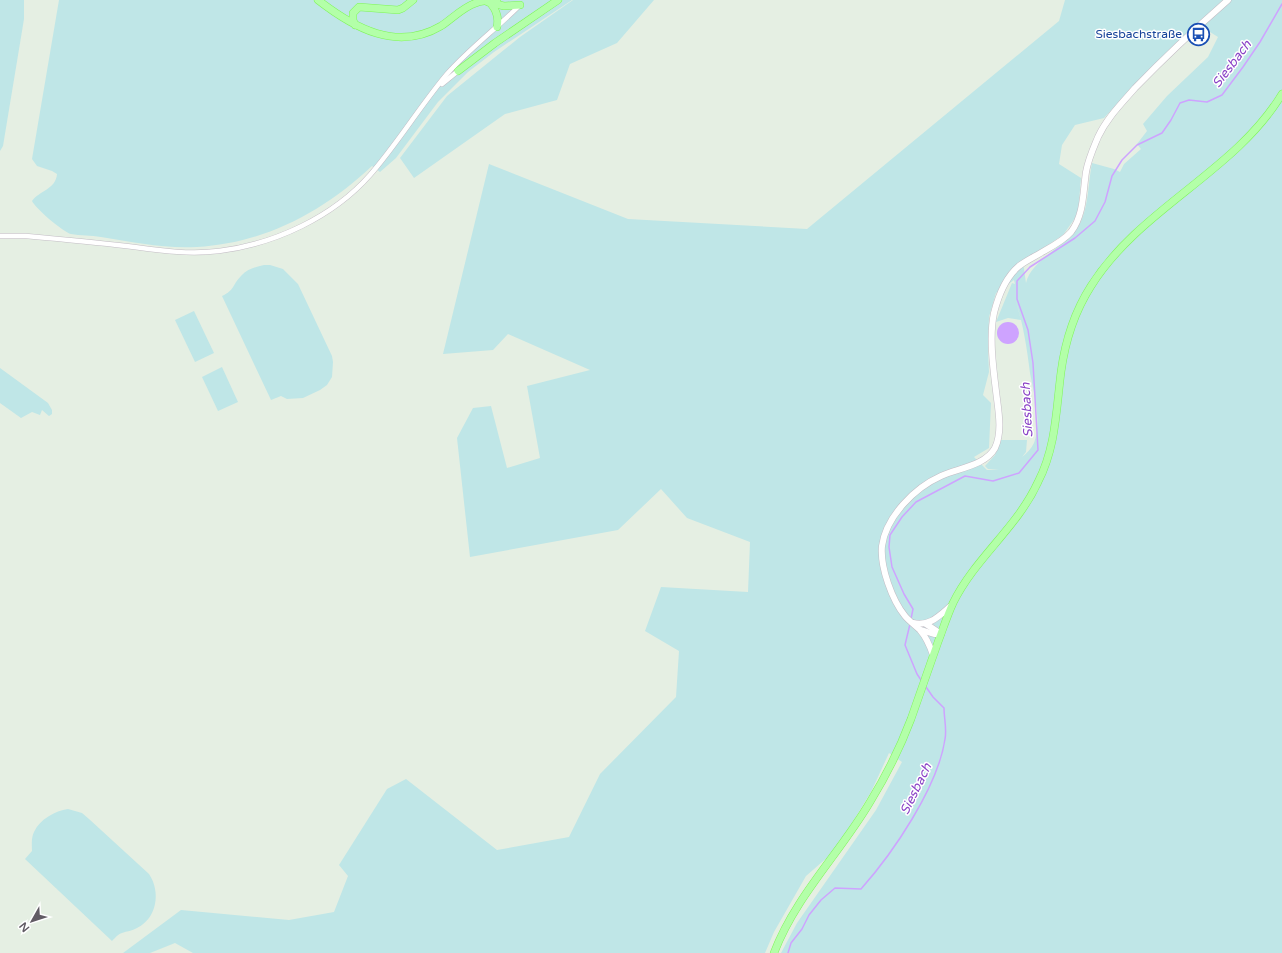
<svg xmlns="http://www.w3.org/2000/svg" width="1282" height="953" font-family="'Varela Round',sans-serif">
	<style>
		.green { fill: #bfe6e7; fill-rule: evenodd }
		.water { fill: #cea3ff }
		.lines { fill: none; stroke-linecap: round; stroke-linejoin: round }
		.stream { stroke: #cea3ff; stroke-width: 1.5 }
		.minor-casing { stroke: #c3bdc5; stroke-width: 5.5 }
		.tertiary-casing { stroke: #c3bdc5; stroke-width: 7 }
		.primary-casing { stroke: #7ef556; stroke-width: 8 }
		.minor { stroke: #fff; stroke-width: 4.5 }
		.tertiary { stroke: #fff; stroke-width: 6 }
		.primary { stroke: #b3ffa8; stroke-width: 7 }
		.labels { text-anchor: middle; dominant-baseline: central; stroke-width: 3; stroke-linejoin: round; paint-order: stroke }
		.transit-label { font-size: 12px; fill: #164399; stroke: #fff; text-anchor: end }
		.water-label { font-size: 13px; font-style: italic; fill: #8a42c6; stroke: #fff }
	</style>
	<rect width="100%" height="100%" fill="#e5efe3"/>
	<g class="green">
		<path d="M0 0H24V19L3 146 0 151Z"/>
		<path d="M59 0H572L494 52 468 72 438 102 396 158 380 172 372 166C323 212 265 243 197 247 165 249 133 242 101 237 91 235 80 236 71 234 63 232 35 208 32 201 39 191 56 189 57 174L52 171 37 166 32 159Z"/>
		<path d="M573 0H654L617 43 570 64 557 100 505 114 414 178 400 158 447 96 520 37Z"/>
		<path d="M1065 0H1282V953H781L797 923 876 810 902 762 889 753 871 792 849 828 829 856 806 876 774 932 765 953H193L175 943 150 953H123L181 910 289 920 334 912 348 876 339 865 387 789 406 779 497 850 569 837 600 774 676 697 679 651 645 631 661 587 748 592 750 542 687 518 661 489 618 530 470 557 457 438 473 408 491 406 507 468 540 458 527 386 590 370 508 334 493 350 443 354 489 164 628 219 807 229 1059 21ZM1197 24 1218 37 1208 57 1167 96 1143 124 1147 131 1137 144 1141 149 1124 164 1120 172 1114 169 1092 163C1088 183 1089 209 1078 227 1065 247 1031 260 1026 283L1023 262 1063 235 1078 214 1081 178 1059 164 1062 145 1075 125 1104 118 1139 80ZM1014 280 1015 284 1012 283 996 322 1008 318 1021 320 1016 301C1023 324 1027 348 1030 373 1034 394 1042 422 1034 443 1031 449 1027 453 1022 457L1026 452 1027 440H1001L995 455 985 466 988 469 999 470H987L974 457 989 448 991 403 983 395 989 372 988 351 989 317 996 293Z"/>
		<path d="M264 265H270L283 269 298 284 332 356 333 362 332 377 327 385 320 390 303 398 287 399 281 396 271 400 222 296C235 290 232 285 241 276 247 269 255 267 264 265Z"/>
		<path d="M194 311 214 353 195 362 175 320Z"/>
		<path d="M222 367 238 402 218 411 202 377Z"/>
		<path d="M0 368 48 403 52 410V414L49 416 42 410 40 415 32 412 21 418 0 403Z"/>
		<path d="M68 809 82 813 89 819 149 874C161 892 157 918 137 928 132 931 127 931 122 933 118 934 115 938 112 941L25 859 32 851C32 845 31 838 34 832 40 819 55 811 68 809Z"/>
	</g>
	<circle class="water" cx="1008" cy="333" r="11"/>
	<g class="lines">
		<g class="stream">
			<path d="M911 619 913 609 904 594 892 567 889 547 890 535 902 517 916 502 965 476 993 481 1019 473 1038 450 1033 363 1028 330 1017 299V281L1030 267 1075 238 1095 221 1105 202 1112 176 1122 160 1137 145 1162 133 1171 120 1180 103 1189 100 1207 102 1222 95 1243 67 1260 42 1282 4"/>
			<path d="M910 624 905 645 917 674 921 680"/>
			<path d="M788 953 791 943 802 929 809 915 821 900 835 888 861 889C893 853 938 787 945 739 947 729 944 718 944 708L933 697 926 687"/>
		</g>
		<defs>
			<g id="minor">
				<path d="M442 84 458 71"/>
				<path d="M0 236H26C59 239 92 242 126 246 157 250 187 255 219 251 275 244 333 217 370 175 398 143 420 106 447 74 469 49 496 29 520 5"/>
			</g>
			<g id="tertiary">
				<path d="M913 623C930 627 940 615 952 605"/>
				<path d="M926 624 941 634"/>
				<path d="M921 630 934 634H941"/>
				<path d="M933 655C930 646 926 637 920 630 915 625 909 621 905 616 892 600 880 567 882 546 886 517 914 488 941 476 958 468 985 466 995 448 1003 431 998 409 996 391 993 367 989 336 994 313 998 297 1006 277 1019 266 1027 260 1036 256 1044 251 1053 246 1064 240 1071 232 1084 215 1083 192 1086 172 1088 160 1093 149 1098 137 1107 118 1121 104 1135 88 1165 57 1196 28 1228 0"/>
			</g>
			<g id="primary">
				<path d="M318 0C354 28 397 52 441 26 452 19 463 7 476 3 483 0 490 1 497 0"/>
				<path d="M488 2 504 6 520 5"/>
				<path d="M491 4C497 11 499 18 497 27"/>
				<path d="M355 25 353 20V13L359 7 398 10 403 8 413 0"/>
				<path d="M458 71 495 43 558 0"/>
				<path d="M774 953C795 897 840 853 870 802 886 776 900 748 911 719 920 694 929 667 938 642 943 629 947 616 953 603 975 558 1017 528 1038 482 1056 447 1056 411 1061 372 1065 342 1075 311 1091 286 1140 208 1235 172 1282 94"/>
			</g>
		</defs>
		<use href="#minor" class="minor-casing"/>
		<use href="#tertiary" class="tertiary-casing"/>
		<use href="#primary" class="primary-casing"/>
		<use href="#minor" class="minor"/>
		<use href="#tertiary" class="tertiary"/>
		<use href="#primary" class="primary"/>
	</g>
	<defs>
		<symbol id="bus-ring" viewBox="-11 -11 22 22"><circle r="9.5" fill="#fff" stroke="#1a4fb4" stroke-width="1.5"/><path d="M-5-6H5V4H4V6H2V4H-2V6H-4V4H-5ZM-3.5-4V0h7V-4ZM-3.5 1.2v1.5H-2V1.2ZM2 1.2v1.5H3.5V1.2Z" fill="#1a4fb4"/></symbol>
	</defs>
	<g fill-rule="evenodd">
		<use href="#bus-ring" x="1186" y="22" width="25" height="25"/>
	</g>
	<g class="labels">
		<g class="transit-label">
			<text x="1182" y="34">Siesbachstraße</text>
		</g>
		<g class="water-label">
			<text transform="translate(1232 64) rotate(-53)">Siesbach</text>
			<text transform="translate(1027 410) rotate(-93)">Siesbach</text>
			<text transform="translate(916 789) rotate(-64)">Siesbach</text>
		</g>
	</g>
	<g transform="translate(32 921) rotate(231)" stroke="#ffffff" stroke-width="3" paint-order="stroke">
	<path d="M0-3L7 15L0 10L-7 15Z" fill="#615b64"/>
	<text y="-6" font-size="11" font-weight="bold" text-anchor="middle" fill="#615b64">N</text>
	</g>
</svg>
